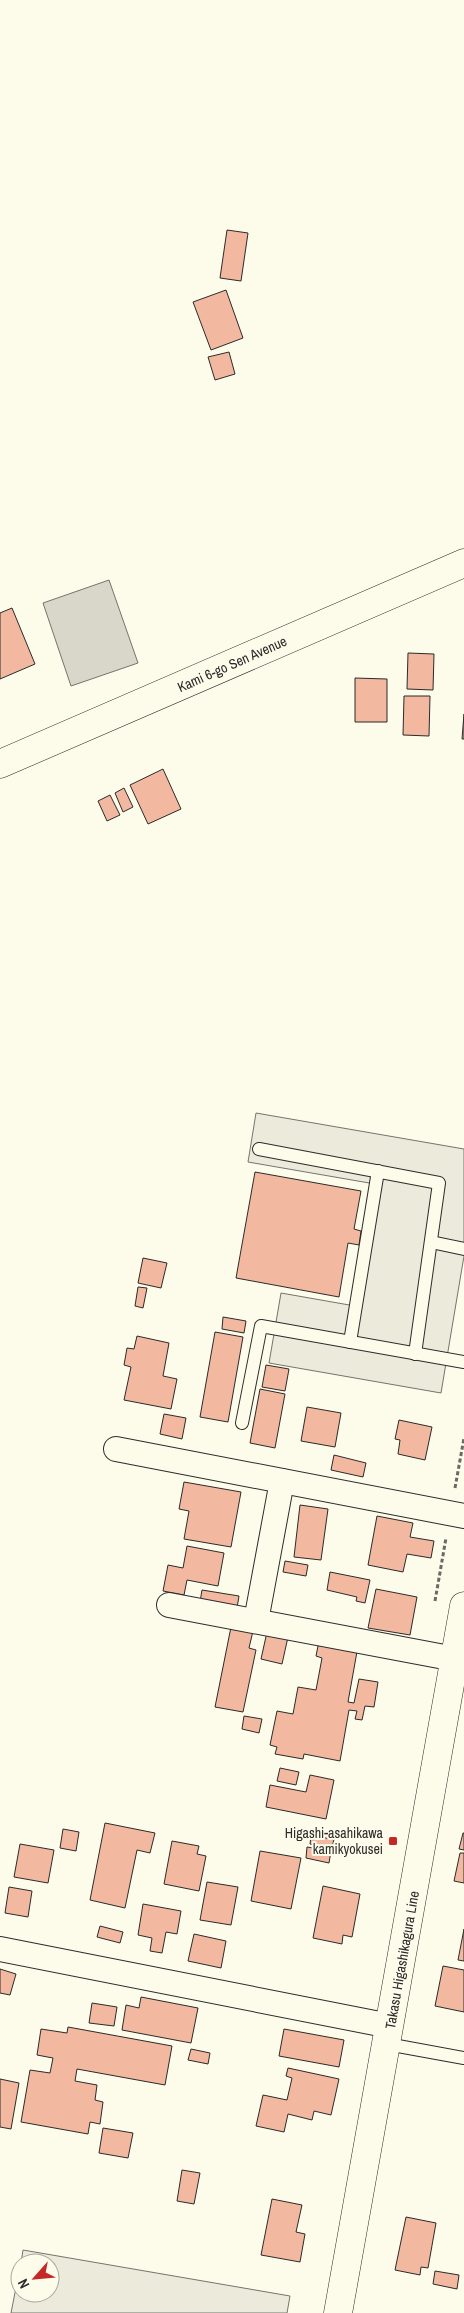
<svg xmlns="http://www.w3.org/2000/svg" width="464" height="2313" font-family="'Archivo Narrow',sans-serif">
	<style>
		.green { fill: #ecebdb; stroke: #74746e }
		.parking { fill: #eceadb; stroke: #74746e }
		.water { fill: #d8d7c9; stroke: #74746e }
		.building { fill: #f2b8a0; stroke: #2b2b2b }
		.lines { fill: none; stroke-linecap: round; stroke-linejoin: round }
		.service-casing { stroke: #2b2b2b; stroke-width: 14 }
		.minor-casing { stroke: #2b2b2b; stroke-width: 26 }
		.tertiary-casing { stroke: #2b2b2b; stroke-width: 29 }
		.primary-casing { stroke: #2b2b2b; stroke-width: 29 }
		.path { stroke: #6a6964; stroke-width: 3; stroke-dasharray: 4 2.5; stroke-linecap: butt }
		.service { stroke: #fdfbea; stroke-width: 12 }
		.minor { stroke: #fdfbea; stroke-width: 24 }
		.tertiary { stroke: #fdfbea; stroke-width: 28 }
		.primary { stroke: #fdfbea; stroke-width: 28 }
		.poi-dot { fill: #c62828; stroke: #fdfbea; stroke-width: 2 }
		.labels { text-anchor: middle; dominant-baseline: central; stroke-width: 4; stroke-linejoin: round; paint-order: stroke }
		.street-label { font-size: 14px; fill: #2b2b2b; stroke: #fdfbea }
		.poi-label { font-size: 14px; fill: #2b2b2b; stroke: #fdfbea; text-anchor: end }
	</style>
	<rect width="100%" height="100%" fill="#fdfbea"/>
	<path class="green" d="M23 2250 290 2296 287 2313H11L20 2267V2293H50V2263H21Z"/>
	<path class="parking" d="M256 1113 464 1149V1256L441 1393 269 1363 281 1293 355 1306 375 1184 248 1162Z"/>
	<path class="water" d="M109 580 138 663 71 686 43 603Z"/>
	<g class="building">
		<path d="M227 230 248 233 241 281 220 278Z"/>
		<path d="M226 290 243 338 211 350 193 302Z"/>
		<path d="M229 352 235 374 215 380 208 357Z"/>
		<path d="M12 608 35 664 0 679V613Z"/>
		<path d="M408 653 434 654 433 690 407 689Z"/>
		<path d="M355 678 387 679V722H355Z"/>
		<path d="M404 696H430L429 736 403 735Z"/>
		<path d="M464 714V739H462Z"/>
		<path d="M163 769 181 809 148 824 130 785Z"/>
		<path d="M124 788 133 807 123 812 115 793Z"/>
		<path d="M110 795 120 815 107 821 98 801Z"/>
		<path d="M255 1172 361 1191 354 1229 361 1231 359 1245 348 1243 339 1297 236 1278Z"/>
		<path d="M143 1258 167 1263 161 1288 138 1283Z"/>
		<path d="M138 1287 147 1288 143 1308 135 1306Z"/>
		<path d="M223 1317 246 1321 244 1333 222 1329Z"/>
		<path d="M215 1332 243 1337 228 1422 200 1417Z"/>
		<path d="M137 1336 169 1343 163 1376 177 1379 171 1409 124 1400 131 1367 124 1365 127 1348 134 1349Z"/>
		<path d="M266 1365 289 1369 285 1391 262 1387Z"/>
		<path d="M260 1389 285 1394 275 1448 250 1443Z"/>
		<path d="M307 1407 341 1413 335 1447 301 1441Z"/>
		<path d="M164 1414 186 1418 182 1439 160 1434Z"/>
		<path d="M399 1420 432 1427 425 1460 398 1454 400 1440 395 1439Z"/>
		<path d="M334 1455 366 1463 363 1477 331 1470Z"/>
		<path d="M184 1482 241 1492 231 1547 184 1539 189 1511 179 1509Z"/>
		<path d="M300 1505 328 1509 321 1560 294 1557Z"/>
		<path d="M377 1516 413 1523 410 1537 434 1541 431 1558 407 1554 403 1572 368 1565Z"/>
		<path d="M187 1546 224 1553 218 1586 187 1580 184 1595 163 1591 168 1565 183 1568Z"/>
		<path d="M285 1561 308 1565 306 1576 283 1572Z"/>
		<path d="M330 1572 370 1580 365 1603 356 1601 357 1597 327 1590Z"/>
		<path d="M376 1589 417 1597 410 1635 368 1628Z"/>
		<path d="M202 1590 239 1596 237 1608 200 1602Z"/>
		<path d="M231 1627 253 1631 249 1648 256 1650 243 1712 215 1707Z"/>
		<path d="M267 1632 288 1637 282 1664 261 1659Z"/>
		<path d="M319 1641 358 1646 348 1702 354 1703 359 1679 378 1682 374 1707 365 1706 362 1720 355 1719 357 1711 349 1710 340 1761 304 1754 303 1759 275 1754 277 1747 270 1745 277 1711 293 1714 298 1687 316 1690 322 1658 316 1656Z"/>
		<path d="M244 1716 262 1719 259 1733 242 1729Z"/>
		<path d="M280 1768 299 1772 296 1785 277 1781Z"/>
		<path d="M310 1775 334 1780 326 1819 266 1807 270 1785 306 1792Z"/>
		<path d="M105 1823 155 1833 150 1853 137 1850 125 1908 90 1900Z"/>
		<path d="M63 1829 79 1832 76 1851 60 1848Z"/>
		<path d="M463 1833H464V1850L459 1849Z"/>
		<path d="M311 1836 334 1839 332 1848 310 1844Z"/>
		<path d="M172 1841 199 1846 197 1854 206 1856 199 1891 164 1884Z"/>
		<path d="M20 1844 54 1850 48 1883 14 1877Z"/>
		<path d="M307 1847 331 1851 329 1863 306 1858Z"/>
		<path d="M260 1851 301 1858 291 1909 251 1901Z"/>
		<path d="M460 1853H464V1883L454 1881Z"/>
		<path d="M207 1882 238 1887 231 1925 200 1920Z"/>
		<path d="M323 1886 360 1894 352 1937 343 1935 342 1944 313 1938Z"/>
		<path d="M9 1887 32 1891 28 1917 5 1913Z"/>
		<path d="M143 1904 181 1911 177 1934 166 1932 162 1953 150 1951 152 1938 138 1935Z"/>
		<path d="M100 1926 123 1932 120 1943 97 1937Z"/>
		<path d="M464 1929V1961L458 1960Z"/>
		<path d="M194 1934 226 1941 221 1968 188 1961Z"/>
		<path d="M443 1966 464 1970V2012L435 2006Z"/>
		<path d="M0 1969 16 1974 10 1995 0 1993Z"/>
		<path d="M141 1997 198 2008 191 2043 122 2030 126 2005 139 2008Z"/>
		<path d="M92 2003 117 2007 114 2026 89 2023Z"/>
		<path d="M68 2027 172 2046 165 2085 77 2069 75 2081 97 2085 95 2100 103 2102 100 2124 90 2122 88 2134 21 2122 30 2070 50 2073 53 2058 37 2055 41 2029 67 2033Z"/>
		<path d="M284 2029 344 2040 339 2067 279 2056Z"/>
		<path d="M191 2049 210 2053 208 2064 188 2060Z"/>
		<path d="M288 2068 339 2079 331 2115 314 2111 312 2120 288 2114 284 2132 256 2126 263 2095 287 2100 292 2078 286 2076Z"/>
		<path d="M0 2079 19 2083 11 2129 0 2127Z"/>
		<path d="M103 2128 133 2133 128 2158 99 2153Z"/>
		<path d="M182 2170 200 2173 194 2204 177 2201Z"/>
		<path d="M272 2199 302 2205 296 2232 305 2234 300 2262 261 2255Z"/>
		<path d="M406 2217 436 2223 428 2268 421 2267 420 2275 395 2270Z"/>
		<path d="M435 2271 459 2275 457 2289 433 2284Z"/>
	</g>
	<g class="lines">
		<defs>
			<g id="service">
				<path d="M259 1149 439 1183 415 1354"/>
				<path d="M431 1242 464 1249"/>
				<path d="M350 1342 378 1171"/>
				<path d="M242 1423 261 1326 464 1362"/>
				<path d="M387 2044 464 2058"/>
			</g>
			<g id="minor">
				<path d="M116 1449 464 1516"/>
				<path d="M169 1605 455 1659"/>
				<path d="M256 1621 282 1481"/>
				<path d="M0 1949 390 2026"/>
			</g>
			<path id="tertiary" d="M0 764 464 563"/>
			<path id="primary" d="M338 2313 464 1606"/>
		</defs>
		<use href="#service" class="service-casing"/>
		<use href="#minor" class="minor-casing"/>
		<use href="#tertiary" class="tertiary-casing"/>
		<use href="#primary" class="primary-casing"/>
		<g class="path">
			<path d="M455 1488 464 1438"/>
			<path d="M435 1601 446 1538"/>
		</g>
		<use href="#service" class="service"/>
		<use href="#minor" class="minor"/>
		<use href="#tertiary" class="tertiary"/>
		<use href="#primary" class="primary"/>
	</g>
	<rect class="poi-dot" x="388" y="1836" width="10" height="10" rx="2.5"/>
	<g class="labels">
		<g class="street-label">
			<text transform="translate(232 664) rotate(-24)">Kami 6-go Sen Avenue</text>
			<text transform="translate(402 1960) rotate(-80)">Takasu Higashikagura Line</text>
		</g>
		<g class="poi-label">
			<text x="383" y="1833">Higashi-asahikawa<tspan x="383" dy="16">kamikyokusei</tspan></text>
		</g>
	</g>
	<g transform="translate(35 2278) rotate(243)"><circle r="24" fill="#fdfbea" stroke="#a9a89e"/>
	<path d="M0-4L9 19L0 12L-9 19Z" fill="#c62828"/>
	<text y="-8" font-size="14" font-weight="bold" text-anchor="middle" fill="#2b2b2b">N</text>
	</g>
</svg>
